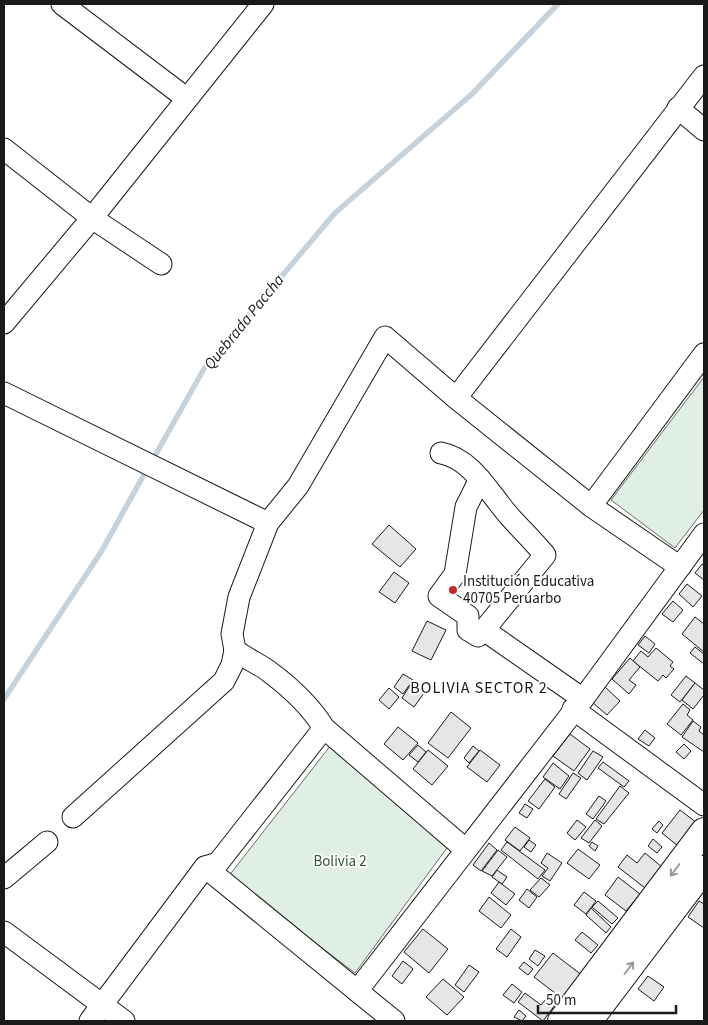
<svg xmlns="http://www.w3.org/2000/svg" width="708" height="1025" font-family="'Source Sans 3',sans-serif">
	<style>
		.green { fill: #e0efe3; stroke: #6a6a6a }
		.lines { fill: none; stroke-linecap: round; stroke-linejoin: round }
		.stream { stroke: #c6d2dc; stroke-width: 5.5 }
		.building { fill: #e6e6e6; stroke: #1a1a1a }
		.minor-casing { stroke: #1a1a1a; stroke-width: 23 }
		.major-casing { stroke: #1a1a1a; stroke-width: 28 }
		.minor { stroke: #fff; stroke-width: 21 }
		.major { stroke: #fff; stroke-width: 26 }
		.oneway { stroke: #989898 }
		.poi-dot { fill: #c62828; stroke: #fff; stroke-width: 2 }
		.labels { text-anchor: middle; dominant-baseline: central; stroke-width: 4; stroke-linejoin: round; paint-order: stroke }
		.poi-label { font-size: 15px; fill: #1a1a1a; stroke: #fff; text-anchor: start }
		.park-label { font-size: 15px; fill: #2b5a34; stroke: #fff }
		.water-label { font-size: 16px; font-style: italic; fill: #1a1a1a; stroke: #fff }
		.neighbourhood-label { font-size: 16px; letter-spacing: 1px; fill: #1a1a1a; stroke: #fff }
	</style>
	<rect width="100%" height="100%" fill="#fff"/>
	<g class="green">
		<path d="M704 377V510L675 548 611 500Z"/>
		<path d="M331 745 447 848 355 973 228 877Z"/>
	</g>
	<g class="lines">
		<g class="stream">
			<path d="M152 461 205 367 335 213 472 94 558 4"/>
			<path d="M4 699 101 552 147 469"/>
		</g>
	</g>
	<g class="building">
		<path d="M389 525 416 549 400 567 372 544Z"/>
		<path d="M702 564 704 565V580L695 573Z"/>
		<path d="M394 572 409 583 395 603 379 592Z"/>
		<path d="M687 584 702 596 693 607 679 594Z"/>
		<path d="M673 601 683 610 673 622 662 614Z"/>
		<path d="M695 617 704 624V652L682 634Z"/>
		<path d="M427 621 446 630 431 660 412 651Z"/>
		<path d="M645 636 655 644 649 653 638 645Z"/>
		<path d="M695 647 704 654V664L690 653Z"/>
		<path d="M656 648 673 662 670 666 674 669 666 678 663 675 658 681 633 661 641 651 648 657Z"/>
		<path d="M630 658 640 667 629 680 636 685 629 694 612 679Z"/>
		<path d="M403 674 413 680 403 694 394 687Z"/>
		<path d="M686 676 695 683 680 702 671 695Z"/>
		<path d="M695 683 704 690V695L693 709 682 700Z"/>
		<path d="M411 684 424 693 414 707 402 698Z"/>
		<path d="M605 687 620 701 607 715 592 702Z"/>
		<path d="M389 688 399 697 389 709 379 700Z"/>
		<path d="M683 704 690 710 687 715 693 720 681 735 667 724Z"/>
		<path d="M451 712 471 728 448 758 428 743Z"/>
		<path d="M693 721 701 727 699 731 704 735V752L682 737Z"/>
		<path d="M398 727 418 743 403 760 384 744Z"/>
		<path d="M645 730 655 738 649 746 638 739Z"/>
		<path d="M570 734 590 749 574 771 553 756Z"/>
		<path d="M684 744 691 751 684 759 676 752Z"/>
		<path d="M418 745 426 752 418 762 409 755Z"/>
		<path d="M473 746 479 751 469 763 464 758Z"/>
		<path d="M428 750 448 766 432 785 413 769Z"/>
		<path d="M480 750 500 765 487 782 467 767Z"/>
		<path d="M593 751 603 757 587 780 578 773Z"/>
		<path d="M603 762 629 781 624 787 598 768Z"/>
		<path d="M553 763 569 776 560 789 543 777Z"/>
		<path d="M573 773 581 778 566 799 559 794Z"/>
		<path d="M545 779 555 787 539 809 528 801Z"/>
		<path d="M620 786 629 793 604 824 596 819Z"/>
		<path d="M599 796 606 801 593 819 586 814Z"/>
		<path d="M525 804 533 809 527 818 519 813Z"/>
		<path d="M680 810 697 823 678 846 662 833Z"/>
		<path d="M577 820 586 827 575 840 567 833Z"/>
		<path d="M595 820 602 826 589 843 581 838Z"/>
		<path d="M659 821 663 825 657 833 652 829Z"/>
		<path d="M515 827 530 838 520 851 505 840Z"/>
		<path d="M653 839 662 847 657 853 648 846Z"/>
		<path d="M529 840 536 845 531 852 524 847Z"/>
		<path d="M507 842 545 870 538 879 501 850Z"/>
		<path d="M592 842 598 846 595 851 589 846Z"/>
		<path d="M489 843 497 850 481 871 473 865Z"/>
		<path d="M578 849 600 865 589 879 567 863Z"/>
		<path d="M498 850 507 857 492 876 482 871Z"/>
		<path d="M547 853 562 863 550 881 542 876 548 868 541 863Z"/>
		<path d="M645 853 662 867 645 888 618 867 627 855 637 863Z"/>
		<path d="M497 870 507 877 502 884 492 877Z"/>
		<path d="M618 877 640 894 626 911 605 895Z"/>
		<path d="M541 878 550 885 539 897 530 890Z"/>
		<path d="M499 882 515 894 506 905 491 893Z"/>
		<path d="M527 889 537 897 529 908 519 900Z"/>
		<path d="M584 892 596 901 586 914 574 905Z"/>
		<path d="M489 897 511 915 501 928 479 911Z"/>
		<path d="M598 901 618 918 612 924 592 907Z"/>
		<path d="M699 901 704 904V928L688 917Z"/>
		<path d="M591 908 611 927 606 933 586 915Z"/>
		<path d="M423 929 448 949 429 973 404 952Z"/>
		<path d="M511 929 521 937 507 957 496 949Z"/>
		<path d="M582 932 598 945 591 953 575 940Z"/>
		<path d="M535 950 545 956 538 966 529 959Z"/>
		<path d="M553 953 583 976 564 1000 534 977Z"/>
		<path d="M403 961 413 969 402 984 392 976Z"/>
		<path d="M524 962 533 969 528 975 519 968Z"/>
		<path d="M469 965 479 972 464 992 455 985Z"/>
		<path d="M648 976 664 987 654 1001 638 989Z"/>
		<path d="M443 979 464 997 447 1015 426 997Z"/>
		<path d="M512 984 522 992 514 1003 503 995Z"/>
		<path d="M525 993 541 1005 546 999 555 1005 543 1021 518 1002Z"/>
		<path d="M519 1010 526 1016 522 1021 514 1017Z"/>
	</g>
	<g class="lines">
		<defs>
			<g id="minor">
				<path d="M62 4 186 98"/>
				<path d="M678 108 704 130"/>
				<path d="M4 149 92 218 161 264"/>
				<path d="M4 323 92 218 263 4"/>
				<path d="M4 393 268 523"/>
				<path d="M456 398 591 506 680 567"/>
				<path d="M441 453C473 459 490 495 511 518 522 530 534 542 545 555L484 630"/>
				<path d="M480 479 466 507 455 574 439 596 468 616V630L478 636 484 630 583 699"/>
				<path d="M591 506 704 354"/>
				<path d="M573 709 704 805"/>
				<path d="M73 817 224 681 232 665 235 650"/>
				<path d="M465 849 324 728C311 707 291 688 271 673 260 664 246 659 235 650L232 634 239 597 268 523 298 486 385 337 456 398 704 76"/>
				<path d="M205 867 394 1021"/>
				<path d="M4 878 47 842"/>
				<path d="M4 932 124 1021"/>
				<path d="M357 991 583 699 704 534"/>
				<path d="M90 1021 205 867 218 863 324 728"/>
			</g>
			<g id="major">
				<path d="M561 1021 704 831"/>
				<path d="M589 1021 704 869"/>
			</g>
		</defs>
		<use href="#minor" class="minor-casing"/>
		<use href="#major" class="major-casing"/>
		<use href="#minor" class="minor"/>
		<use href="#major" class="major"/>
	</g>
	<defs><path id="oneway-shaft" d="M-6 0H5M1.5-3L5.5 0L1.5 3" fill="none" stroke-width="1.6" stroke-linecap="round" stroke-linejoin="round" transform="scale(1.25)"/></defs>
	<g class="oneway">
		<use href="#oneway-shaft" transform="translate(675 870) rotate(127)"/>
		<use href="#oneway-shaft" transform="translate(629 968) rotate(-53)"/>
	</g>
	<circle class="poi-dot" cx="453" cy="590" r="5"/>
	<g class="labels">
		<g class="poi-label">
			<text x="463" y="581">Institución Educativa<tspan x="463" dy="17">40705 Peruarbo</tspan></text>
		</g>
		<g class="park-label">
			<text x="340" y="861">Bolivia 2</text>
		</g>
		<g class="water-label">
			<text transform="translate(244 322) rotate(-51)">Quebrada Paccha</text>
		</g>
		<g class="neighbourhood-label">
			<text x="479" y="688">BOLIVIA SECTOR 2</text>
		</g>
	</g>
	<rect width="708" height="1025" fill="none" stroke="#1a1a1a" stroke-width="10"/>
	<path d="M538 1005v8h138v-8" fill="none" stroke="#1a1a1a" stroke-width="2.5"/>
	<text x="546" y="1005" font-size="15" fill="#1a1a1a" stroke="#ffffff" stroke-width="4" paint-order="stroke">50 m</text>
</svg>
